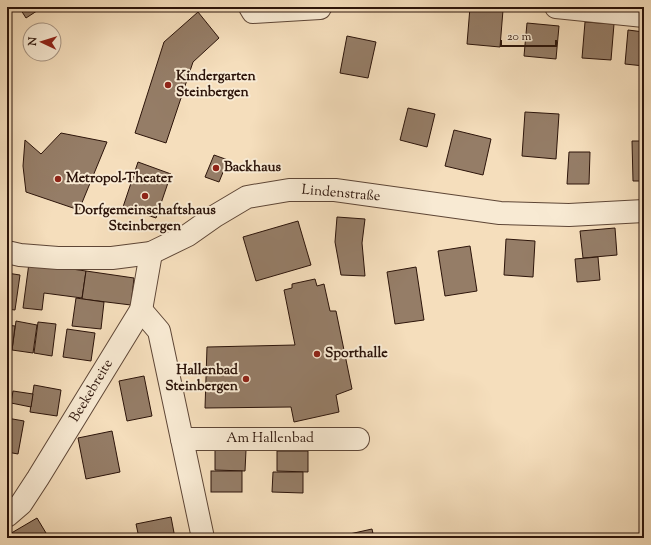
<svg xmlns="http://www.w3.org/2000/svg" width="651" height="545" font-family="'Sorts Mill Goudy',serif">
	<style>
		.building { fill: #957d67; stroke: #2c140a }
		.lines { fill: none; stroke-linecap: round; stroke-linejoin: round }
		.minor-casing { stroke: #5e4636; stroke-width: 24 }
		.minor { stroke: #f8ead3; stroke-width: 22 }
		.poi-dot { fill: #8f2418; stroke: #f8ead3; stroke-width: 1.5 }
		.labels { text-anchor: middle; dominant-baseline: central; stroke-width: 4; stroke-linejoin: round; paint-order: stroke }
		.poi-label { font-size: 14px; font-weight: bold; fill: #2c140a; stroke: #f8ead3; text-anchor: start }
		.street-label { font-size: 14px; fill: #2c140a; stroke: #f8ead3 }
	</style>
	<rect width="100%" height="100%" fill="#f5debc"/>
	<filter id="stains"><feTurbulence type="fractalNoise" baseFrequency=".005" numOctaves="4"/><feColorMatrix values="0 0 0 0 .2 0 0 0 0 .09 0 0 0 0 .02 0 0 0 .5 -.17"/></filter>
	<radialGradient id="worn" r=".72"><stop offset=".6" stop-color="#630" stop-opacity="0"/><stop offset="1" stop-color="#630" stop-opacity=".3"/></radialGradient>
	<g class="building">
		<path d="M19 7H43L26 18Z"/>
		<path d="M470 7 503 10 500 47 467 44Z"/>
		<path d="M198 12 219 38 193 62 166 143 135 133 164 42Z"/>
		<path d="M585 22 614 24 611 60 582 58Z"/>
		<path d="M527 23 559 26 556 59 524 56Z"/>
		<path d="M628 30 644 32V66L625 64Z"/>
		<path d="M347 36 376 42 368 78 340 73Z"/>
		<path d="M408 108 435 114 427 147 400 140Z"/>
		<path d="M525 112 559 114 556 159 522 156Z"/>
		<path d="M454 130 491 139 483 175 445 166Z"/>
		<path d="M61 133 107 142 79 210 26 192 23 166 25 140 41 154Z"/>
		<path d="M632 141H644V181H633Z"/>
		<path d="M569 152H590L589 184H567Z"/>
		<path d="M214 155 228 160 219 182 205 177Z"/>
		<path d="M138 162 171 174 156 218 123 207Z"/>
		<path d="M337 217 365 219 362 243 365 276 341 275 335 242Z"/>
		<path d="M298 221 311 265 256 281 243 237Z"/>
		<path d="M615 228 617 255 583 258 580 231Z"/>
		<path d="M506 239 535 241 533 277 504 275Z"/>
		<path d="M470 246 477 291 445 296 438 251Z"/>
		<path d="M598 257 600 280 577 282 575 259Z"/>
		<path d="M29 263 86 271 82 298 44 293 42 310 23 308Z"/>
		<path d="M416 267 424 320 395 324 387 272Z"/>
		<path d="M86 271 134 278 131 305 82 299Z"/>
		<path d="M7 273 20 275 15 310 7 309Z"/>
		<path d="M315 279 317 286 324 284 330 311H336L352 389 336 395 339 412 294 422 291 407 205 408 207 347 295 345 284 290 292 288V284Z"/>
		<path d="M76 298 104 302 101 329 72 326Z"/>
		<path d="M16 321 37 325 33 353 12 350Z"/>
		<path d="M38 322 56 324 52 356 34 353Z"/>
		<path d="M7 325 15 326 12 350H7Z"/>
		<path d="M67 329 95 333 91 361 63 357Z"/>
		<path d="M144 376 152 416 127 421 119 381Z"/>
		<path d="M34 385 61 390 57 416 30 412Z"/>
		<path d="M13 391 33 394 31 407 11 403Z"/>
		<path d="M7 418 24 421 18 454 7 452Z"/>
		<path d="M112 431 120 472 86 479 78 438Z"/>
		<path d="M215 450H246L245 471 215 470Z"/>
		<path d="M277 451H308V472L277 471Z"/>
		<rect x="211" y="471" width="31" height="21"/>
		<path d="M273 472H303V493L272 492Z"/>
		<path d="M171 517 175 538H139L136 524Z"/>
		<path d="M37 518 49 538H10L8 535Z"/>
		<path d="M372 529 374 538H345V535Z"/>
	</g>
	<g class="lines">
		<defs>
			<g id="minor">
				<path d="M250 7 253 12 320 8"/>
				<path d="M556 7 644 16"/>
				<path d="M7 252 20 255 58 258H112L151 253 188 235 215 216 247 197 289 190H335L500 213 569 215 644 211"/>
				<path d="M141 310 159 331 203 538"/>
				<path d="M182 439H358"/>
				<path d="M7 516 21 504 38 478 141 310 151 253"/>
			</g>
		</defs>
		<use href="#minor" class="minor-casing"/>
		<use href="#minor" class="minor"/>
	</g>
	<g class="poi-dot">
		<circle cx="168" cy="85" r="4"/>
		<circle cx="216" cy="168" r="4"/>
		<circle cx="58" cy="179" r="4"/>
		<circle cx="145" cy="196" r="4"/>
		<circle cx="317" cy="354" r="4"/>
		<circle cx="246" cy="379" r="4"/>
	</g>
	<g class="labels">
		<g class="poi-label">
			<text x="176" y="77">Kindergarten<tspan x="176" dy="16">Steinbergen</tspan></text>
			<text x="224" y="168">Backhaus</text>
			<text x="66" y="179">Metropol-Theater</text>
			<text x="145" y="211" text-anchor="middle">Dorfgemeinschaftshaus<tspan x="145" dy="16">Steinbergen</tspan></text>
			<text x="325" y="354">Sporthalle</text>
			<text x="238" y="371" text-anchor="end">Hallenbad<tspan x="238" dy="16">Steinbergen</tspan></text>
		</g>
		<g class="street-label">
			<text transform="translate(341 194) rotate(5)">Lindenstraße</text>
			<text transform="translate(92 391) rotate(-59)">Beekebreite</text>
			<text x="270" y="439">Am Hallenbad</text>
		</g>
	</g>
	<rect width="651" height="545" fill="none" stroke="#f5debc" stroke-width="24"/>
	<rect x="8" y="8" width="635" height="529" fill="none" stroke="#2c140a" stroke-width="2"/>
	<rect x="12" y="12" width="627" height="521" fill="none" stroke="#2c140a"/>
	<g transform="translate(42 42) rotate(274)"><circle r="19" fill="#f8ead3" stroke="#a69483"/>
	<path d="M0-3L7 15L0 10L-7 15Z" fill="#8f2418"/>
	<text y="-6" font-size="11" font-weight="bold" text-anchor="middle" fill="#2c140a">N</text>
	</g>
	<path d="M501 40v6h55v-6" fill="none" stroke="#2c140a" stroke-width="2"/>
	<text x="507" y="40" font-size="12" fill="#2c140a" stroke="#f8ead3" stroke-width="3" paint-order="stroke">20 m</text>
	<rect width="100%" height="100%" filter="url(#stains)"/>
	<rect width="100%" height="100%" fill="url(#worn)"/>
</svg>
